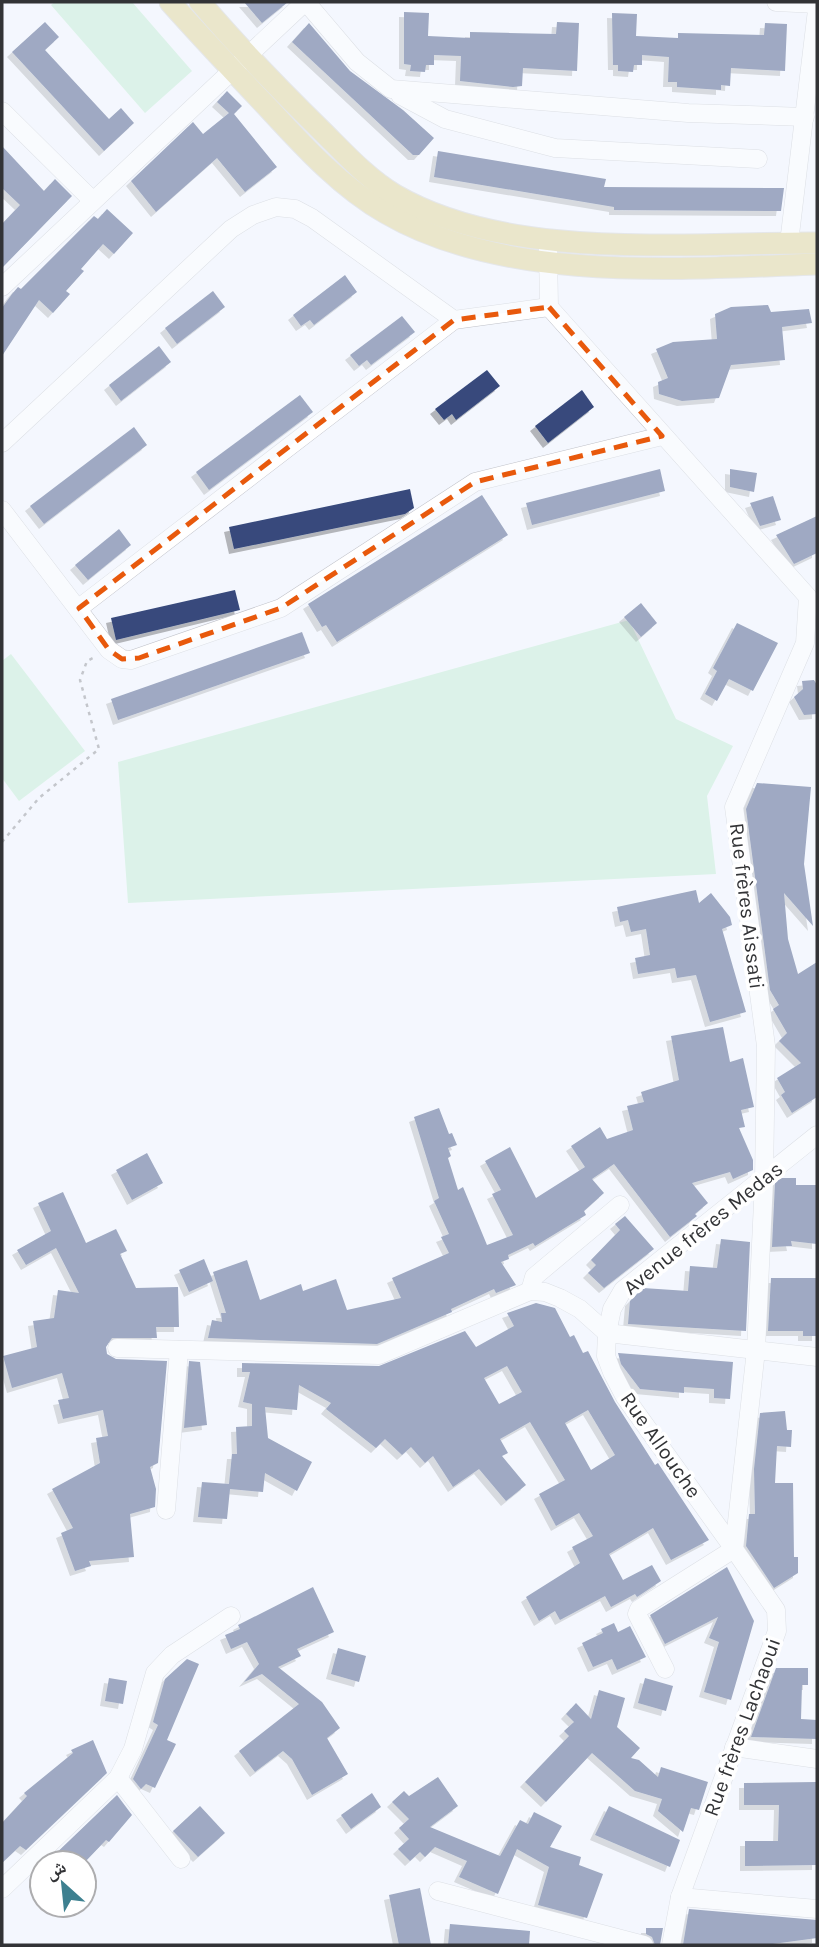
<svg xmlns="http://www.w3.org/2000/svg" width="819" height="1947" font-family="Karla,'Noto Naskh Arabic',sans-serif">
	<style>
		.green { fill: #beecd0 }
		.building { fill: #374a7b; fill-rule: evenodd; filter: url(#shadow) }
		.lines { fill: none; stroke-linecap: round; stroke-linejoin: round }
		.minor-casing { stroke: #c0c2c9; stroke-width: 19 }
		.major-casing { stroke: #d2d2d3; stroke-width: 23 }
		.path { stroke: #898b90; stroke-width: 2.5; stroke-dasharray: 3.5 5; stroke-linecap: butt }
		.minor { stroke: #fff; stroke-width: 18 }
		.major { stroke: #ddd08f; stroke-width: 21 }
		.marked { fill: none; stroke: #e8590c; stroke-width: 5; stroke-dasharray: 14 9; stroke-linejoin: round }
		.labels { text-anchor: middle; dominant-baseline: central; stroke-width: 7; stroke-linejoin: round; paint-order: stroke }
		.street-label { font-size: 21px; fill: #323336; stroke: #fff }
	</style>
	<defs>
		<filter id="shadow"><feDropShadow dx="-5" dy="5" stdDeviation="0" flood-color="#0004"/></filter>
	</defs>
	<rect width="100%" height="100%" fill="#f4f7fe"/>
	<g class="green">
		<path d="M55 2H132L192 71 145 113 51 5Z"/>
		<path d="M629 620 676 719 733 746 707 796 716 874 128 903 118 762Z"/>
		<path d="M11 654 85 751 19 801 2 778V661Z"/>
	</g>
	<g class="building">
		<path d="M244 2H288L262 23Z"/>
		<path d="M404 12 429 13 428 36 470 38V32L556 34 557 22 579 23 577 71 523 68 522 86 513 87 460 81 461 56 434 55V65H426L425 72 410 71 411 65 404 64Z"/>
		<path d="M612 13 637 14 636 36 678 38V33L764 35 765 23 787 24 785 71 731 68 730 86 721 85V90L677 87V82H668L669 57 642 55V65H634L633 72 618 71V65H613Z"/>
		<path d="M45 22 59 37 45 50 109 119 121 108 134 123 104 151 12 52Z"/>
		<path d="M309 23 350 71 403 110 434 138 419 155H413L292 42Z"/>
		<path d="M227 91 242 106 234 114 277 167 245 192 217 158 156 212 131 181 193 122 203 134 229 113 217 102Z"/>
		<path d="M2 146 44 191 55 179 72 196 2 268V224L20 205 2 188Z"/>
		<path d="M438 151 606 179 604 187 784 188 781 211 614 210V207L434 177Z"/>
		<path d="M107 209 133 233 114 254 103 244 81 269 84 271 66 291 70 294 53 313 39 300 2 356V308L12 294 18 287 21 289 94 216 98 219Z"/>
		<path d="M345 275 357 292 314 325 310 320 301 326 293 315Z"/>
		<path d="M213 291 225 307 177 344 165 328Z"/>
		<path d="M768 305 771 312 809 309 812 323 782 327 785 360 731 365 719 398 682 401 659 394 658 382 668 378 656 349 673 342 717 339 715 314 731 307Z"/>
		<path d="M402 316 415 332 371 365 367 360 359 366 350 355Z"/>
		<path d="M159 346 171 362 121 401 109 385Z"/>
		<path d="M487 370 500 386 456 420 452 414 444 420 435 409Z"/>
		<path d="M582 390 594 407 548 443 535 426Z"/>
		<path d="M300 395 313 412 209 490 196 472Z"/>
		<path d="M134 427 147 445 44 524 30 506Z"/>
		<path d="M660 469 665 491 532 525 526 503Z"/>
		<path d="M730 469 757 473 754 492 730 487Z"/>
		<path d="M410 489 414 508 405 514 234 549 229 527Z"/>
		<path d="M482 495 508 535 337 642 326 625 322 627 308 604Z"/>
		<path d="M773 496 781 520 760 526 750 503Z"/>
		<path d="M817 516V553L794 564 776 535Z"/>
		<path d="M119 529 131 545 88 580 75 565Z"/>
		<path d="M235 590 240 610 116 640 111 618Z"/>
		<path d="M641 603 657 623 641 637 624 617Z"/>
		<path d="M737 623 778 643 753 691 729 679 717 701 705 694 717 671 713 668Z"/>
		<path d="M302 632 310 653 118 720 111 699Z"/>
		<path d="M814 680 817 685V714L804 715 794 697 803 689 802 681Z"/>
		<path d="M757 783 811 787 804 864 813 926 784 893 788 939 798 974 817 962V1097L792 1113 781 1095 785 1092 777 1078 801 1063 779 1041 787 1033 773 1009 779 1005 770 990 746 809Z"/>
		<path d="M696 890 699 903 711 893 730 917 732 925 722 929 746 1012 710 1022 696 975 677 978 675 968 638 974 635 958 650 955 646 929 631 932 628 920 620 922 617 907Z"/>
		<path d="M723 1027 730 1062 743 1058 754 1107 741 1110 745 1127 739 1128 753 1160V1170L733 1179 730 1172 692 1183 708 1203 695 1214 697 1216 670 1237 614 1164 592 1179 604 1193 584 1211 586 1215 535 1246 533 1243 508 1255 509 1259 501 1262 516 1285 496 1293 494 1289 451 1309 452 1312 377 1344 208 1338 212 1320 222 1322 221 1313H226L213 1272 247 1260 260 1300 301 1284 303 1291 336 1279 347 1310 401 1298 392 1278 449 1253 441 1237 449 1234 434 1201 439 1198 414 1117 439 1108 449 1134 452 1133 457 1145 448 1148 451 1156 448 1158 458 1190 463 1187 487 1245 513 1235 492 1194 501 1190 485 1161 510 1147 536 1198 585 1167 571 1146 600 1127 607 1139 633 1130 627 1106 644 1102 641 1092 679 1080 671 1036Z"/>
		<path d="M147 1153 163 1183 132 1200 116 1170Z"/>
		<path d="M781 1178H796V1185H817V1244L791 1241 792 1246 772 1247 775 1183Z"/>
		<path d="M63 1192 86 1243 116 1229 127 1251 120 1254 136 1288 178 1287 179 1327H156L157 1338H112L106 1347 107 1354 116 1359 167 1361 158 1463 150 1467 156 1489 155 1507 130 1514 134 1557 89 1561 91 1566 75 1571 61 1533 73 1528 52 1489 100 1463 96 1438 108 1436 103 1410 63 1419 58 1400 69 1398 62 1373 12 1388 3 1356 37 1347 33 1321 54 1318 58 1290 79 1293 56 1248 26 1265 17 1250 51 1231 38 1203Z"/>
		<path d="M625 1216 654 1249 604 1288 588 1273 596 1265 591 1260 620 1230 615 1224Z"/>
		<path d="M721 1239 750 1242 746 1331 628 1324 630 1301 643 1288 688 1291 690 1266 717 1268Z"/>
		<path d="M204 1259 213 1281 189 1292 179 1270Z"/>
		<path d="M771 1278H817V1336H803V1331H768Z"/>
		<path d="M536 1303 555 1308 570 1337 574 1335 583 1353 588 1351 615 1402 655 1465 658 1463 709 1540 671 1560 653 1528 609 1554 623 1580 652 1565 661 1581 637 1597 635 1594 611 1607 605 1596 560 1620 555 1611 539 1621 526 1597 580 1563 572 1547 593 1536 579 1513 556 1526 539 1494 565 1480 530 1422 500 1439 508 1453 502 1456 526 1485 506 1501 479 1469 453 1487 433 1456 425 1463 411 1447 402 1455 385 1439 376 1448 326 1409 331 1403 299 1385 297 1410 265 1407 268 1438 312 1462 297 1491 265 1473 263 1492 230 1489 227 1519 198 1517 202 1482 229 1484 232 1454H237L236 1427 252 1426V1404L243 1402 250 1372H242V1363L379 1366 465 1331 476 1347 514 1326 507 1313ZM507 1366 522 1392 499 1404 484 1378ZM588 1410 615 1455 591 1470 565 1423Z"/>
		<path d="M618 1353 733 1362 730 1399 714 1398V1389L684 1387V1393L640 1389 621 1364Z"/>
		<path d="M189 1361 200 1362 207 1425 184 1428Z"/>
		<path d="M785 1411 787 1430H792L791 1447 777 1446 775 1483H793L794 1557H798V1573L774 1588 746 1546 749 1514H755L754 1469 760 1413Z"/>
		<path d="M727 1567 754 1621 731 1700 704 1692 719 1642 709 1638 718 1617 665 1644 650 1615Z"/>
		<path d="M313 1587 334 1632 297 1649 301 1656 278 1667 322 1702 340 1728 327 1738 348 1774 312 1795 292 1759 283 1751 255 1772 239 1751 299 1704 262 1674 244 1682 259 1664 247 1642 231 1649 225 1635 240 1629 238 1625Z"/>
		<path d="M614 1623 618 1632 630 1626 646 1657 617 1670 612 1659 593 1667 582 1643 603 1633 601 1629Z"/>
		<path d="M338 1648 366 1656 359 1682 331 1674Z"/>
		<path d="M187 1659 199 1664 167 1740 176 1744 155 1788 146 1784 141 1789 133 1779 158 1725 153 1722 165 1679Z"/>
		<path d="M776 1668H808V1685H802L801 1719 817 1720V1739L751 1737Z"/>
		<path d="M109 1678 127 1681 123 1704 105 1701Z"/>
		<path d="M645 1678 673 1686 666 1711 638 1703Z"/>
		<path d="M599 1690 625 1698 617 1727 640 1748 631 1758 639 1760 658 1777 661 1767 708 1782 699 1810 691 1808 683 1832 658 1811 662 1799 635 1791 592 1753 546 1802 525 1782 569 1736 564 1731 574 1722 566 1714 576 1703 591 1719Z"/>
		<path d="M93 1740 107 1773 26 1850 20 1846 2 1863V1823L27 1796 24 1793 73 1753 71 1750Z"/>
		<path d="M438 1777 458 1806 430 1827 500 1856 520 1820 528 1824 534 1812 562 1826 550 1847 581 1857 579 1865 603 1874 587 1918 538 1905 549 1867 517 1849 498 1894 459 1877 467 1861 435 1847 425 1857 420 1852 410 1861 398 1849 409 1839 399 1828 409 1819 392 1802 404 1791 409 1796Z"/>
		<path d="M817 1782V1865L745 1866V1841H778L779 1805H744V1783Z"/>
		<path d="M372 1793 381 1807 351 1829 341 1815Z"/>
		<path d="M117 1795 132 1815 109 1842 106 1840 84 1863H46Z"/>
		<path d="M200 1806 225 1833 198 1857 173 1831Z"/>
		<path d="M609 1806 680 1840 670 1867 595 1835Z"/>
		<path d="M420 1888 431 1945H399L389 1895Z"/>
		<path d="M689 1909 817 1920V1938L765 1945H683Z"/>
		<path d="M450 1924 530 1931 529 1945H448Z"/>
		<path d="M646 1928H663L660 1945H655L652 1937 646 1934Z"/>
	</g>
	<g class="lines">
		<defs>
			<g id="minor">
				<path d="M306 2 357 62 391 89 688 113 805 117"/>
				<path d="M776 2 817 4"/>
				<path d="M400 95 445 119 555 148 758 159"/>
				<path d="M2 111 92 200"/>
				<path d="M789 243 817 10"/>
				<path d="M548 249 549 307 808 597 805 643 734 807 766 1046 764 1181 756 1350 734 1549 776 1610 777 1631 680 1897 671 1945"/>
				<path d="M2 287 305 2"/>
				<path d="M2 443 231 229 253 215 276 207 295 209 312 218 454 320"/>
				<path d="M2 510 109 650 122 659 131 660 281 608 475 482 662 436"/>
				<path d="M79 608 454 320 549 307"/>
				<path d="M530 1291 534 1277 620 1205"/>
				<path d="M117 1348 379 1355 530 1291 545 1292 560 1298 580 1309 607 1333 817 1357"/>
				<path d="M166 1510 179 1350"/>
				<path d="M665 1669 637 1614 639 1609 734 1549 625 1397 612 1372 606 1356 607 1333 612 1309 623 1290 817 1135"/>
				<path d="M734 1747 817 1759"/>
				<path d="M118 1778 181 1859"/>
				<path d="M2 1889 118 1778 133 1749 155 1673 172 1655 231 1616"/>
				<path d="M438 1891 644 1945"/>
				<path d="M680 1897 817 1909"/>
			</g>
			<g id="major">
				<path d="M170 2C203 39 237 75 271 111 305 148 342 188 386 213 506 283 681 269 817 264"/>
				<path d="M200 2C239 48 280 90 323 132 346 155 368 179 395 195 511 262 687 242 817 243"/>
			</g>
		</defs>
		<use href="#minor" class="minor-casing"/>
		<use href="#major" class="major-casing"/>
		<path class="path" d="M2 842 39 798 99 749 80 680 87 661 93 658"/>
		<use href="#minor" class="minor"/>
		<use href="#major" class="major"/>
	</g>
	<path d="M0 0H819V1947H0ZM549 307 662 436 475 482 281 608 139 658 122 659 109 650 79 608 454 320Z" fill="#f4f7fe" fill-opacity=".55" fill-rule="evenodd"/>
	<path class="marked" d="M549 307 662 436 475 482 281 608 139 658 122 659 109 650 79 608 454 320Z"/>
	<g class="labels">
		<g class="street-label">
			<text transform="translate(747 906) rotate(83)">Rue frères Aissati</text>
			<text transform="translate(703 1228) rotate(-39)">Avenue frères Medas</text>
			<text transform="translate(661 1445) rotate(55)">Rue Allouche</text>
			<text transform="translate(742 1727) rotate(-70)">Rue frères Lachaoui</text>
		</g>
	</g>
	<rect width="819" height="1947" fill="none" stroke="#323336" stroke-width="7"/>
	<g transform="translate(63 1884) rotate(333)"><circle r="33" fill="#ffffff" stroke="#adadaf" stroke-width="2"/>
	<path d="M0-5L12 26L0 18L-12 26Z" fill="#3d8090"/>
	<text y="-10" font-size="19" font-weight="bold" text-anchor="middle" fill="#323336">ش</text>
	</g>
</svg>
